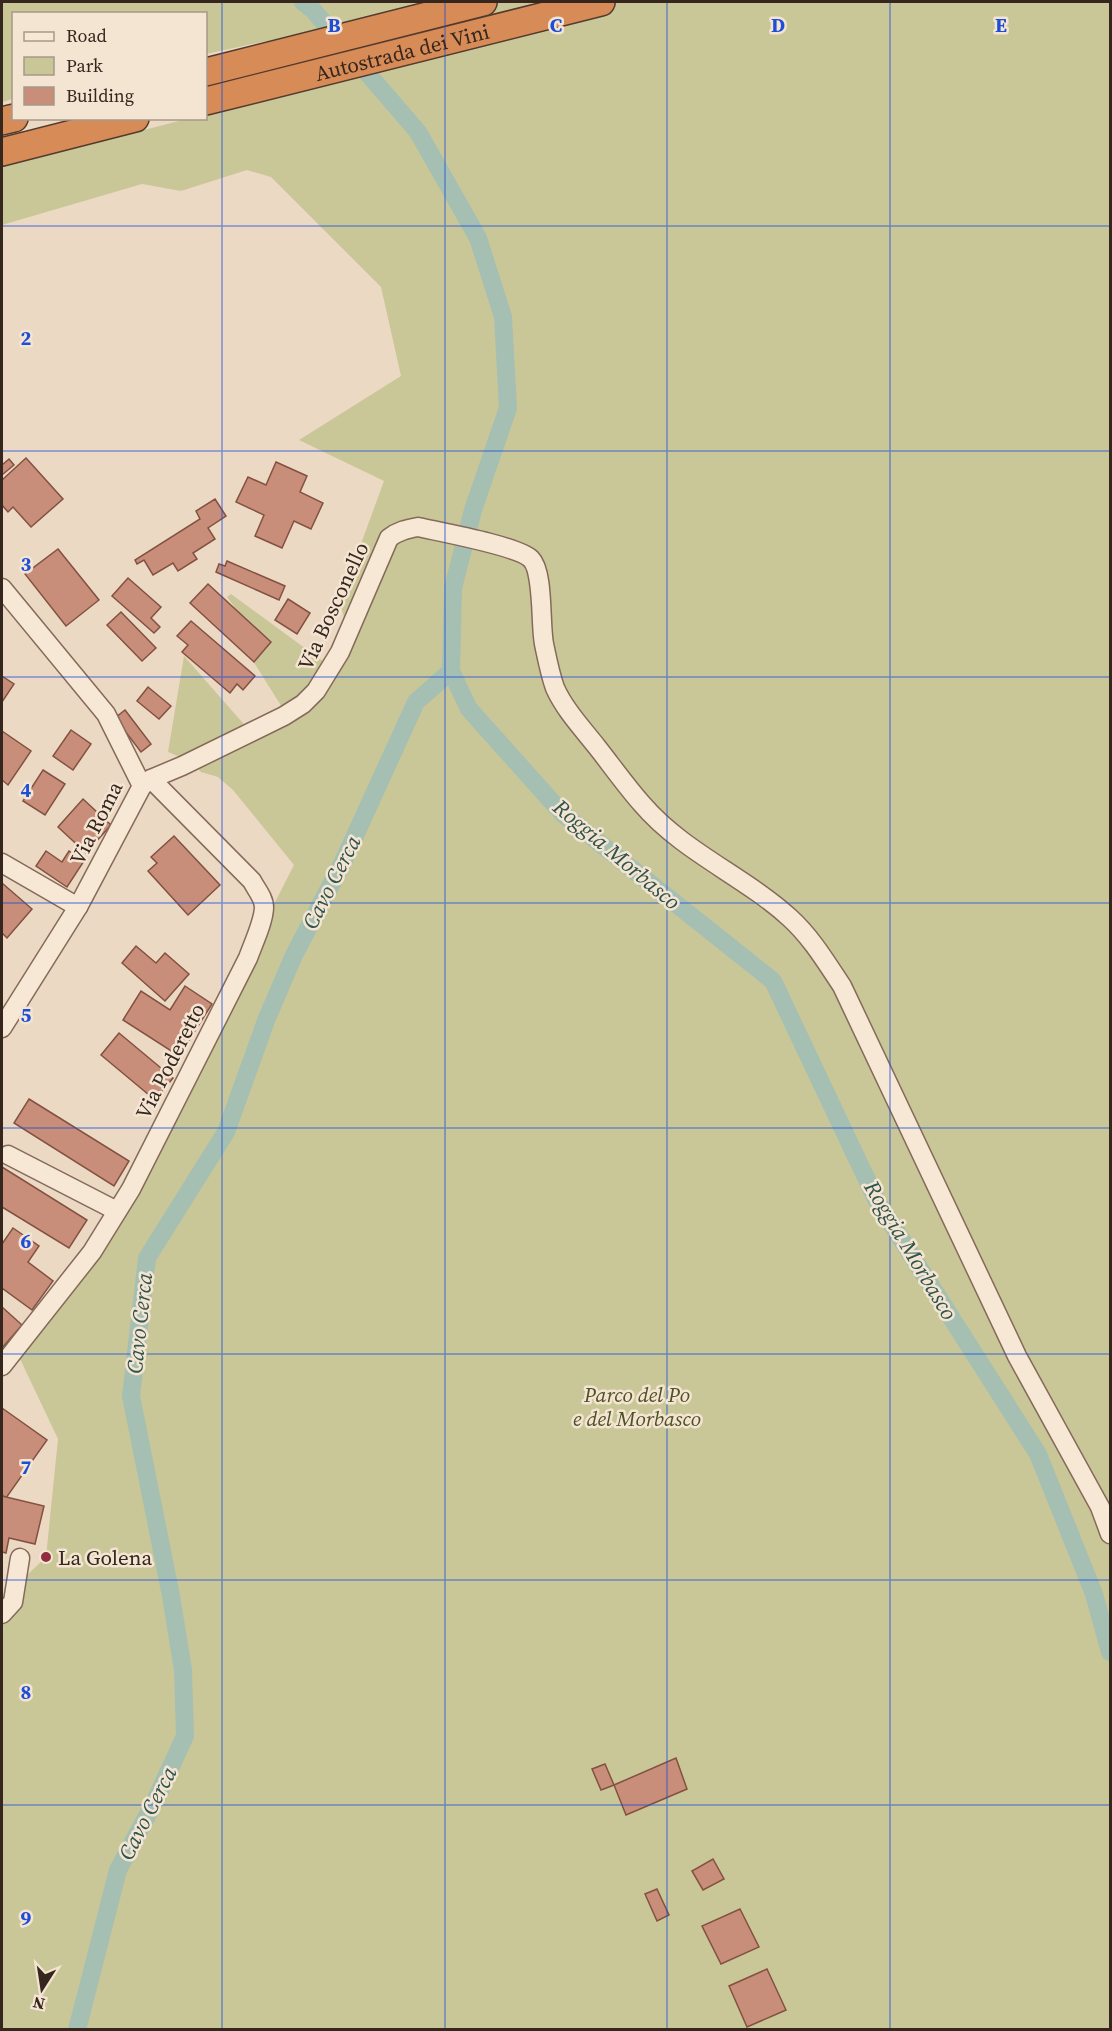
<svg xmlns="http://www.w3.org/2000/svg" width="1112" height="2031" font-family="'Source Serif 4',serif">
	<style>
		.green { fill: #c9c797 }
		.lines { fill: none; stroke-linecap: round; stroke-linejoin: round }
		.canal { stroke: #a5bfb3; stroke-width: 18 }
		.building { fill: #c88e7a; stroke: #835141; stroke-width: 1.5 }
		.minor-casing { stroke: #856a5a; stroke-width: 21 }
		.highway-casing { stroke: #533a2f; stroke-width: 30 }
		.minor { stroke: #f7e8d5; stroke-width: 18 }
		.highway { stroke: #d78b57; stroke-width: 27 }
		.grid { fill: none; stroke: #1d4ed8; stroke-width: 1.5; stroke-opacity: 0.55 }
		.poi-dot { fill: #912d3e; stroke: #f4e4d2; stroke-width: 2 }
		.labels { text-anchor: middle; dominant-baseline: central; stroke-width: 5; stroke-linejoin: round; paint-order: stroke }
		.street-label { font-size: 21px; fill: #35261e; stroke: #f4e4d2 }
		.park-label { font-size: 21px; font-style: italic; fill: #4d5125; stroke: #f4e4d2 }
		.poi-label { font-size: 21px; fill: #35261e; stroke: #f4e4d2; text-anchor: start }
		.water-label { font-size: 22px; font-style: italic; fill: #2e544c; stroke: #f4e4d2 }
		.grid-label { font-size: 20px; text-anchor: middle; font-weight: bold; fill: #1d4ed8; stroke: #f4e4d2; stroke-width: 5; stroke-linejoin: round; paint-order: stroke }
	</style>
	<rect width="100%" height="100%" fill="#ecd9c3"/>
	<path class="green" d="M2 2H1110V2029H2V1599L46 1557 58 1439 13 1344 136 1174 294 865 233 790 218 777 201 772 192 762 168 752 184 656 249 730 285 712 253 661 266 649 227 597 231 594 332 668 347 631 340 601 384 481 299 440 401 376 381 287 271 177 247 170 181 191 142 184 2 225V166L187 119 206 118V114L305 88 267 41 206 54V14H14L13 99 2 102Z"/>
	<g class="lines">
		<g class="canal">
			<path d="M303 2 313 10 418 132 478 238 503 317 508 408 473 510 453 588 451 671 469 709 563 814 773 981 877 1201 1038 1454 1094 1594 1110 1652"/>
			<path d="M77 2030 118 1870 155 1801 185 1736 183 1670 171 1596 131 1396 147 1258 226 1132 267 1018 294 955 343 862 416 702 451 671"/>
		</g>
	</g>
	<g class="building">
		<path d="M26 458 63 499 31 527 13 507 8 512 2 505V480Z"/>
		<path d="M9 459 14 465 2 475V465Z"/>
		<path d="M276 462 307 476 300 492 323 503 311 529 294 521 282 548 255 536 264 515 236 502 248 477 266 485Z"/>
		<path d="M215 499 226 516 208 528 215 539 193 553 197 559 178 571 173 563 153 575 144 560 137 564 135 560 200 519 196 511Z"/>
		<path d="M58 549 99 600 66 626 25 574Z"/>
		<path d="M227 561 285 586 279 600 216 572 219 564 225 566Z"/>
		<path d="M128 578 161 607 151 618 160 627 154 633 112 596Z"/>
		<path d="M208 584 271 642 254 662 190 603Z"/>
		<path d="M288 599 310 613 297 634 275 620Z"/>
		<path d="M121 612 156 648 142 661 107 625Z"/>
		<path d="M191 621 255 676 243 690 237 684 230 693 182 652 188 645 177 636Z"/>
		<path d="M2 676 14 684 2 702Z"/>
		<path d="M148 687 171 706 159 719 137 701Z"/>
		<path d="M125 710 151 744 141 752 115 718Z"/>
		<path d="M71 730 91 744 73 770 53 756Z"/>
		<path d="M2 731 31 751 8 785 2 780Z"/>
		<path d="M43 770 65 784 45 815 23 801Z"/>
		<path d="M83 799 111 825 86 853 58 827Z"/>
		<path d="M174 836 220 885 188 915 148 871 157 863 151 857Z"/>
		<path d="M46 851 62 862 69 851 84 861 67 887 36 866Z"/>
		<path d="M2 883 32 909 7 938 2 933Z"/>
		<path d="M136 946 156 963 165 953 189 974 165 1001 122 963Z"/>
		<path d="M185 986 212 1004 179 1056 123 1020 141 991 170 1010Z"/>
		<path d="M119 1033 173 1078 155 1100 101 1055Z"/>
		<path d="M29 1099 129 1161 114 1186 14 1123Z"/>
		<path d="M2 1167 87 1220 69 1248 2 1207Z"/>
		<path d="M13 1228 39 1246 28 1262 53 1281 32 1310 2 1288V1244Z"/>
		<path d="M2 1307 22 1325 2 1348Z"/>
		<path d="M2 1408 47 1440 6 1498 2 1495Z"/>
		<path d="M2 1496 44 1506 35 1544 9 1538 6 1553 2 1552Z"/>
		<path d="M676 1758 687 1789 626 1815 614 1785Z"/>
		<path d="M605 1764 614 1785 601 1790 592 1769Z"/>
		<path d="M713 1859 724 1879 703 1890 692 1871Z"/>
		<path d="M657 1889 669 1915 657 1921 645 1894Z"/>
		<path d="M740 1909 759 1947 721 1964 702 1926Z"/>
		<path d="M767 1969 786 2010 747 2027 729 1986Z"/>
	</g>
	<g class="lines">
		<defs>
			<g id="minor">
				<path d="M2 588 106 714 142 786 78 907 2 1028"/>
				<path d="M142 786 151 779 182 766 284 716 303 704 316 691 340 652 389 538C398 531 407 529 418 527 440 532 518 546 531 559 544 572 540 624 544 644 547 658 550 674 555 688 565 710 582 728 597 747 612 766 626 786 642 804 683 852 744 876 790 918 811 937 826 962 842 986L1017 1356 1100 1507 1110 1534"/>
				<path d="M2 863 78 907"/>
				<path d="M8 1155 117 1211"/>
				<path d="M2 1366 92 1252 131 1189 248 958C253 944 264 921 264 907 264 898 256 889 252 881L151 779"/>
				<path d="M2 1614 13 1602 20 1558"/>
			</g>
			<g id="highway">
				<path d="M206 72 483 2"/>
				<path id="s1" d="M206 101 601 2"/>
				<path d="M2 121 14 118"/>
				<path d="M2 152 135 118"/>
			</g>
		</defs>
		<use href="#minor" class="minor-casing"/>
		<use href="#highway" class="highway-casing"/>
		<use href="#minor" class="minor"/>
		<use href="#highway" class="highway"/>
	</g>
	<path class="grid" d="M222 2V2030M445 2V2030M667 2V2030M890 2V2030M2 226H1110M2 451H1110M2 677H1110M2 903H1110M2 1128H1110M2 1354H1110M2 1580H1110M2 1805H1110"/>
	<circle class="poi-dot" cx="46" cy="1557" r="6"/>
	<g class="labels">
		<g class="street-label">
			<text stroke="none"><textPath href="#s1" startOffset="202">Autostrada dei Vini</textPath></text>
			<text transform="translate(333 606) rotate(-65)">Via Bosconello</text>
			<text transform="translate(96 823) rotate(-63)">Via Roma</text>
			<text transform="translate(170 1061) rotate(-63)">Via Poderetto</text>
		</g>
		<g class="park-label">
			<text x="637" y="1394">Parco del Po<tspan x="637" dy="24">e del Morbasco</tspan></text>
		</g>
		<g class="poi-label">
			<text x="58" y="1557">La Golena</text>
		</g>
		<g class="water-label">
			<text transform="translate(617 854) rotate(40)">Roggia Morbasco</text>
			<text transform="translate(331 882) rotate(-63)">Cavo Cerca</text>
			<text transform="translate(911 1250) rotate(59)">Roggia Morbasco</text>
			<text transform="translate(139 1323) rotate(-84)">Cavo Cerca</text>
			<text transform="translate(147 1813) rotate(-63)">Cavo Cerca</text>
		</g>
	</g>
	<g class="grid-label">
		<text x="334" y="32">B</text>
		<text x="556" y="32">C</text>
		<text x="778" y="32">D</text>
		<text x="1001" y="32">E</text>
		<text x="26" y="345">2</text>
		<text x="26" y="571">3</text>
		<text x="26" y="797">4</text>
		<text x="26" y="1022">5</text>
		<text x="26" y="1248">6</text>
		<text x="26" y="1474">7</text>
		<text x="26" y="1699">8</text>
		<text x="26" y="1925">9</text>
	</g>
	<rect width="1112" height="2031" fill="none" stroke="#35261e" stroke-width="6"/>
	<rect x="12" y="12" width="195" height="108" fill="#f4e4d2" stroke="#a8988a" stroke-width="1.5"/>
	<rect x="24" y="32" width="30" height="9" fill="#f7e8d5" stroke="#a8988a" stroke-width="1.5"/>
	<text x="66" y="42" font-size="18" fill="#35261e">Road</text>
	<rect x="24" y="57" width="30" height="18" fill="#c9c797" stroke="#a8988a" stroke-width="1.5"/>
	<text x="66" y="72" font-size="18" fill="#35261e">Park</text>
	<rect x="24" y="87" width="30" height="18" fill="#c88e7a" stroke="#a8988a" stroke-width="1.5"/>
	<text x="66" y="102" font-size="18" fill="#35261e">Building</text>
	<g transform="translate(42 1989) rotate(192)" stroke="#f4e4d2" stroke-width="4.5" paint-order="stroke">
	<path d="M0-4.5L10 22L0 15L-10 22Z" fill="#35261e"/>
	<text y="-9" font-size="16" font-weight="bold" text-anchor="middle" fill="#35261e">N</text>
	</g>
</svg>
